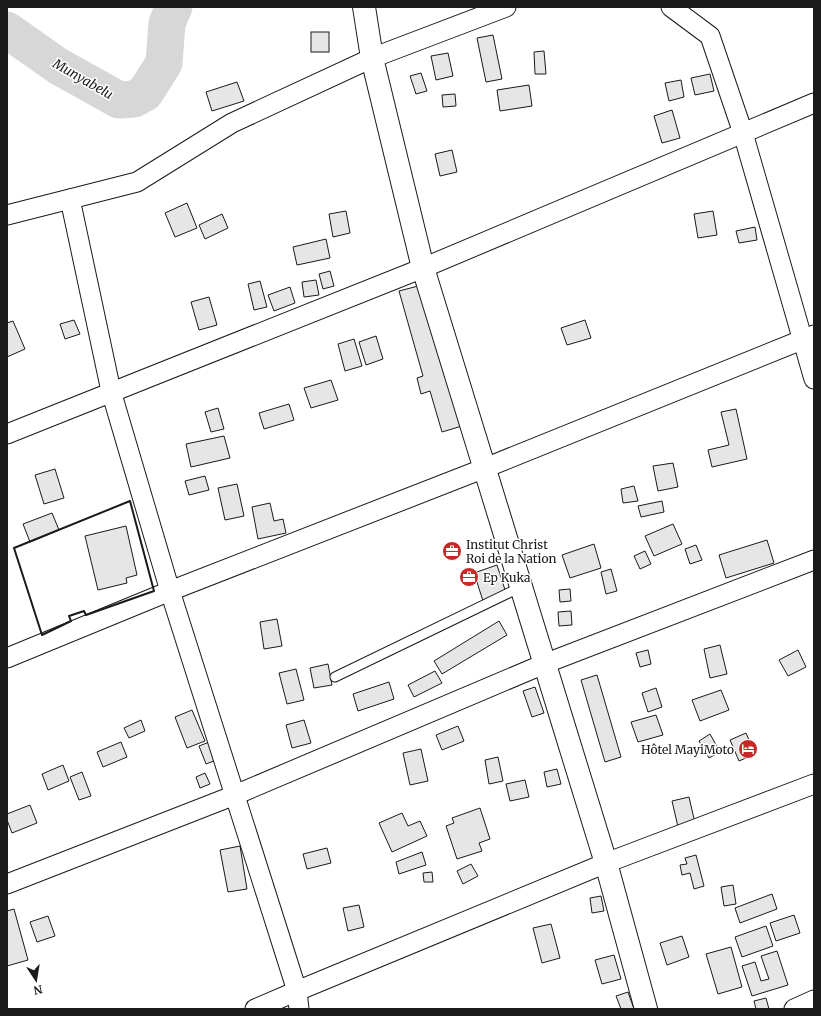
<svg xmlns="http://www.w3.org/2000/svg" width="821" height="1016" font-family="Merriweather,serif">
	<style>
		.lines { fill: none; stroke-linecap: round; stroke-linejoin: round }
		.river { stroke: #d7d7d7; stroke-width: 37 }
		.building { fill: #e6e6e6; stroke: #1a1a1a }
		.service-casing { stroke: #1a1a1a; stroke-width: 11 }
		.minor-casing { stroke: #1a1a1a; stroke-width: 21 }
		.tertiary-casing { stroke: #1a1a1a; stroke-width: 24 }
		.service { stroke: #fff; stroke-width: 9 }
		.minor { stroke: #fff; stroke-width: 19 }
		.tertiary { stroke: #fff; stroke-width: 22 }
		.wall { stroke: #1a1a1a; stroke-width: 2 }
		.labels { text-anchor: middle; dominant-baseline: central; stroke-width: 3; stroke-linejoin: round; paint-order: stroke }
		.poi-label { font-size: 12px; fill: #1a1a1a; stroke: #fff; text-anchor: start }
		.water-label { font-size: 13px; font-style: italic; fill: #1a1a1a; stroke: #fff }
	</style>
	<rect width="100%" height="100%" fill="#fff"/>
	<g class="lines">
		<path class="river" d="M7 30 58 66 119 100 134 99 145 93 164 63 167 23 174 7"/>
	</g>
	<g class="building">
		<rect x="311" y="32" width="18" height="20"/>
		<path d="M493 35 502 79 486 82 477 38Z"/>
		<path d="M544 51 546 74H535L534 52Z"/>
		<path d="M448 53 453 76 436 80 431 56Z"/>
		<path d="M421 73 427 91 416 94 410 76Z"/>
		<path d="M710 74 714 91 695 95 691 78Z"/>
		<path d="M681 80 684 97 669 101 665 83Z"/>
		<path d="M237 82 244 101 212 111 206 92Z"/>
		<path d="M529 85 532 106 500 111 497 90Z"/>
		<path d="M455 94 456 106 443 107 442 95Z"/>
		<path d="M672 110 680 138 662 143 654 116Z"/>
		<path d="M452 150 457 172 440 176 435 154Z"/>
		<path d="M187 203 197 228 175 237 165 213Z"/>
		<path d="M346 211 350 233 333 237 329 214Z"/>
		<path d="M713 211 717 235 698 238 694 214Z"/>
		<path d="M222 214 228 228 205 239 199 225Z"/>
		<path d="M755 227 757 240 739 243 736 231Z"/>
		<path d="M326 239 330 258 297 265 293 247Z"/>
		<path d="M330 271 334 286 323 289 319 274Z"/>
		<path d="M316 280 319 295 304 297 302 282Z"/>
		<path d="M260 281 267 307 254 310 248 284Z"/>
		<path d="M422 285 462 426 442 432 430 391 421 394 417 378 423 376 399 291Z"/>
		<path d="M290 287 295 303 274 311 268 295Z"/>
		<path d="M209 297 217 325 199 330 191 302Z"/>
		<path d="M74 320 80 334 65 339 60 324Z"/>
		<path d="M585 320 591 338 567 345 561 328Z"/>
		<path d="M13 321 25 349 7 357V323Z"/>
		<path d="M376 336 383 359 366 365 359 342Z"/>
		<path d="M354 339 362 366 345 371 338 344Z"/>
		<path d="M331 380 338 400 311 408 304 388Z"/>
		<path d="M289 404 294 420 264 429 259 413Z"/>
		<path d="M218 408 224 429 211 432 205 412Z"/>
		<path d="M736 409 747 459 712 467 708 450 729 445 721 412Z"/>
		<path d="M224 436 230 458 191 467 186 444Z"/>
		<path d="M673 463 678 487 658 491 653 466Z"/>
		<path d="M55 469 64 498 44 504 35 475Z"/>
		<path d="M205 476 209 490 189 495 185 481Z"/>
		<path d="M237 484 244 516 225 520 218 488Z"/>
		<path d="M634 486 638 501 623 503 621 489Z"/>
		<path d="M662 501 664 512 641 517 638 506Z"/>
		<path d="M270 503 274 521 283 519 286 533 258 539 252 507Z"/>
		<path d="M52 513 59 530 30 542 23 524Z"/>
		<path d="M673 524 682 544 654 556 645 536Z"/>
		<path d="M126 526 137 575 126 578 127 583 98 590 85 536Z"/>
		<path d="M767 540 774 563 726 578 719 555Z"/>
		<path d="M594 544 601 568 570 578 562 555Z"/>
		<path d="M696 545 702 560 690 564 685 549Z"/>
		<path d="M645 551 651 564 640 569 634 556Z"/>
		<path d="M497 565 507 596 484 604 474 573Z"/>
		<path d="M611 569 617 591 606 594 601 572Z"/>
		<path d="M570 589 571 601 560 602 559 590Z"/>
		<path d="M571 611 572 625 559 626 558 612Z"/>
		<path d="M277 619 282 646 264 649 260 622Z"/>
		<path d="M499 621 507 635 442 674 434 661Z"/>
		<path d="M720 645 727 674 710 678 704 649Z"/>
		<path d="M648 650 651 664 640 667 636 653Z"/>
		<path d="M798 650 806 667 788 676 779 660Z"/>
		<path d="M328 664 332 685 314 688 310 668Z"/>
		<path d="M296 669 304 700 287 704 279 673Z"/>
		<path d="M435 671 442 683 414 697 408 685Z"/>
		<path d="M597 675 621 757 605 762 581 680Z"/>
		<path d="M389 682 394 699 358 711 353 694Z"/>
		<path d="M535 687 544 713 532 717 523 691Z"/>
		<path d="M656 688 662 707 648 712 642 693Z"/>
		<path d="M721 690 729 710 700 721 692 700Z"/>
		<path d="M192 710 205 741 187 748 175 717Z"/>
		<path d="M656 715 663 735 638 742 631 722Z"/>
		<path d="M141 720 145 731 129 738 124 728Z"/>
		<path d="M304 720 311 743 292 748 286 725Z"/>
		<path d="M458 726 464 741 442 750 436 735Z"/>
		<path d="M746 733 755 754 739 761 730 740Z"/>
		<path d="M710 734 720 752 709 758 699 741Z"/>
		<path d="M212 741 219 759 206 764 199 746Z"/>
		<path d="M121 742 127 757 103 767 97 752Z"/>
		<path d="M421 749 428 781 410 785 403 753Z"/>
		<path d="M498 757 503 781 489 784 485 760Z"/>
		<path d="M63 765 69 781 48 790 42 774Z"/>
		<path d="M557 769 561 784 547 787 544 772Z"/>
		<path d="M82 772 91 796 79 800 70 777Z"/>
		<path d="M205 773 210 784 200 788 196 777Z"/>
		<path d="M525 780 529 797 510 801 506 784Z"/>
		<path d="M689 797 695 823 678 827 672 801Z"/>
		<path d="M30 805 37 823 12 833 7 820V814Z"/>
		<path d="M480 808 490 839 479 843 482 851 457 859 446 826 454 823 452 818Z"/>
		<path d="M402 813 408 826 420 821 427 836 392 852 379 823Z"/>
		<path d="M240 846 247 889 228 892 220 850Z"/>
		<path d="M327 848 331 863 307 869 303 854Z"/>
		<path d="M422 852 426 865 399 874 396 862Z"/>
		<path d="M696 855 704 886 694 889 690 873 682 875 680 865 687 864 685 858Z"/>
		<path d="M471 864 478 876 463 884 457 871Z"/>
		<path d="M432 872 433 882H424L423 873Z"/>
		<path d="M733 885 736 904 724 906 721 887Z"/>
		<path d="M772 894 777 909 740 923 735 908Z"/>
		<path d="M601 896 604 911 592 913 590 898Z"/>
		<path d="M359 905 364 927 348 931 343 908Z"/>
		<path d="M14 909 28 960 7 966V911Z"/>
		<path d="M794 915 800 933 776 941 770 923Z"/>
		<path d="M48 916 55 936 37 942 30 922Z"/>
		<path d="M551 924 560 958 542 963 533 928Z"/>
		<path d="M766 926 773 946 742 957 735 937Z"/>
		<path d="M682 936 689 957 667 965 660 943Z"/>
		<path d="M731 947 742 987 718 994 706 954Z"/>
		<path d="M777 951 788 985 752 996 742 966 755 962 761 981 769 979 761 956Z"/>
		<path d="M614 955 621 979 602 984 595 960Z"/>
		<path d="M628 992 634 1009H621L616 996Z"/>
		<path d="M766 998 769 1009H756L754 1001Z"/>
	</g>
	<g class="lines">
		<defs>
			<path id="service" d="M335 677 521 587"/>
			<g id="minor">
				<path d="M671 7 710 36 743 133 814 379"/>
				<path d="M70 199 111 391 170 591 297 991 299 1009"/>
				<path d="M7 215 137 182 232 123 372 58 506 7"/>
				<path d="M7 434 423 268 814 103"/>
				<path d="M7 658 170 591 485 468 814 335"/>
				<path d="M7 884 235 795 544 664 814 560"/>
				<path d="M255 1009 297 991 606 863 814 784"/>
				<path d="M794 1009 814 1000"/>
			</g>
			<path id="tertiary" d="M364 7 372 58 423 268 606 863 646 1009"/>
		</defs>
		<use href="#service" class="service-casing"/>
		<use href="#minor" class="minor-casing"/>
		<use href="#tertiary" class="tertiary-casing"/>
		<use href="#service" class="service"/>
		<use href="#minor" class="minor"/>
		<use href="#tertiary" class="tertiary"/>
		<path class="wall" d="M130 501 154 591 86 615 84 611 69 616 71 621 42 635 14 548Z"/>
	</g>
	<defs>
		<symbol id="office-disc" viewBox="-11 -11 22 22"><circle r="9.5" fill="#c62828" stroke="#fff"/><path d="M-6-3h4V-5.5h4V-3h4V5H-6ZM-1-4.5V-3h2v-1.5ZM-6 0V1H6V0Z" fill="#fff"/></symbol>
		<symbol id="hotel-disc" viewBox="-11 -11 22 22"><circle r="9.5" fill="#c62828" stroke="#fff"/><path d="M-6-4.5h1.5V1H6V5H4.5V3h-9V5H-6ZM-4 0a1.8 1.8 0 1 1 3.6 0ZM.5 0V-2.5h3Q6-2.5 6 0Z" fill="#fff"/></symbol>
	</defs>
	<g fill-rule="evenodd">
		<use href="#office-disc" x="441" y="540" width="22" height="22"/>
		<use href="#office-disc" x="458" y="566" width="22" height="22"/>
		<use href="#hotel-disc" x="737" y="738" width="22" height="22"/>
	</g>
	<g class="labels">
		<g class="poi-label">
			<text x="466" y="544">Institut Christ<tspan x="466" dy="14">Roi de la Nation</tspan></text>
			<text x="483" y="577">Ep Kuka</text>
			<text x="734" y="749" text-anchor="end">Hôtel MayiMoto</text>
		</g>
		<g class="water-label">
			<text transform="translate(83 79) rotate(30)">Munyabelu</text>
		</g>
	</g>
	<rect width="821" height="1016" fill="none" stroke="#1a1a1a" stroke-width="16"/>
	<g transform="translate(36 980) rotate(168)" stroke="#ffffff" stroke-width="3" paint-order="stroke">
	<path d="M0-3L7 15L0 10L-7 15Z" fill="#1a1a1a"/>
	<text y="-6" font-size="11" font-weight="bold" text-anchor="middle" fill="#1a1a1a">N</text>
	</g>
</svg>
